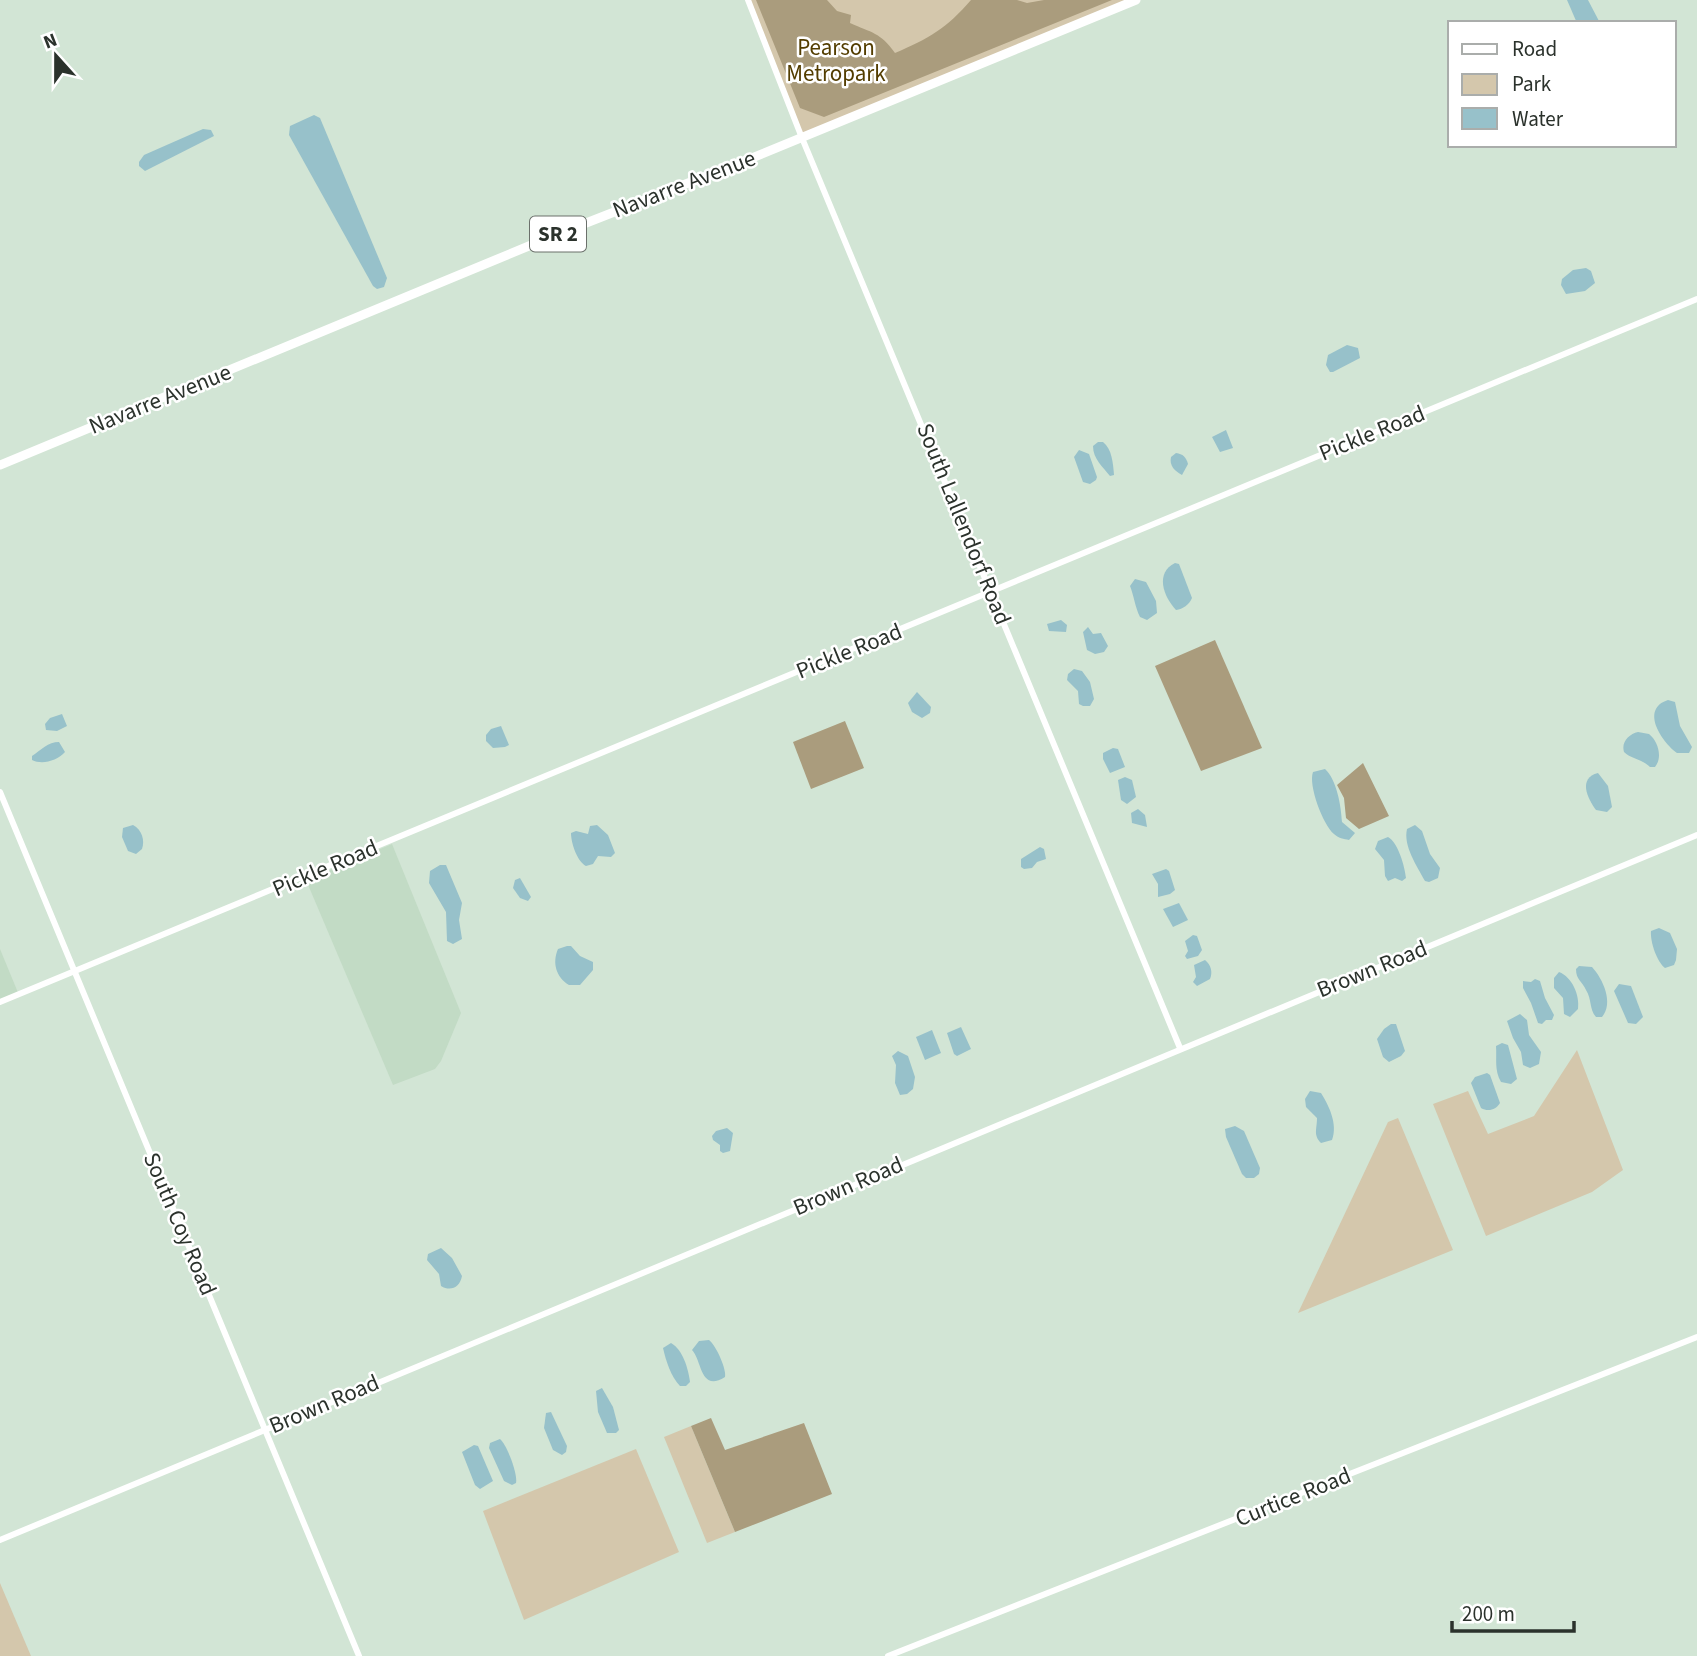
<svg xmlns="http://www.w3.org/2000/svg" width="1697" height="1656" font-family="'Source Sans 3',sans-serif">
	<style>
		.built { fill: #c2dbc5 }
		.green { fill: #d4c7ac }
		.forest { fill: #aa9c7d }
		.water { fill: #97c1ca }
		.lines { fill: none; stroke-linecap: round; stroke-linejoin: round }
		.minor { stroke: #fff; stroke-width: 6 }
		.highway { stroke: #fff; stroke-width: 9 }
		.labels { text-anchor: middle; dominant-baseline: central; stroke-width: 5; stroke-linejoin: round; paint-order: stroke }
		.shield { fill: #fff; stroke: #6b706b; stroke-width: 2 }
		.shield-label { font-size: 21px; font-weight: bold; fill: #2b322c }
		.park-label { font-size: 23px; fill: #533d00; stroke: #fff }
		.street-label { font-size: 23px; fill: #2b322c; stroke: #fff }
	</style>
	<rect width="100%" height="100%" fill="#d2e5d5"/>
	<g class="built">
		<path d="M392 844 461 1013 441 1061 435 1069 393 1085 306 880Z"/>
		<path d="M0 949 19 995 0 1002Z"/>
	</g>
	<g class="green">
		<path d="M748 0H1136L802 138Z"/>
		<path d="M1577 1050 1623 1170 1592 1192 1486 1236 1433 1104 1468 1091 1488 1134 1534 1116Z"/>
		<path d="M1398 1118 1453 1250 1298 1313 1388 1122Z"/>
		<path d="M691 1426 735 1532 707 1543 664 1437Z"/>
		<path d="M636 1449 679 1552 524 1620 483 1511Z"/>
		<path d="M0 1583 31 1656H0Z"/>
	</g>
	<g class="forest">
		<path d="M756 0H827L837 11 851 15 850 23C872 33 880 32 895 53 928 39 947 28 971 0H1017L1027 3 1044 0H1112L824 117 800 108Z"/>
		<path d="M1215 640 1262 748 1201 771 1155 666Z"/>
		<path d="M845 721 864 768 811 789 793 742Z"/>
		<path d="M1363 763 1389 816 1359 829 1346 818 1344 798 1337 785Z"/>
		<path d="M711 1418 725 1450 804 1423 832 1494 735 1532 691 1426Z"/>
	</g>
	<g class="water">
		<path d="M1567 0H1588L1600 23H1577Z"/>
		<path d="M314 115 320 118 387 278 384 287 377 289 373 286 289 135 290 126Z"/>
		<path d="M203 129 211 130 214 136 145 171 139 166V162L144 155Z"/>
		<path d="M1586 268 1591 271 1595 283 1585 291 1566 294 1561 285 1562 279 1573 270Z"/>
		<path d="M1347 345 1358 348 1360 358 1333 372H1330L1326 365 1328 355Z"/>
		<path d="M1226 430 1233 448 1220 452 1212 437Z"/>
		<path d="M1098 442H1103C1112 449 1113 463 1114 475L1110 476C1103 467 1093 459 1093 446Z"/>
		<path d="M1079 450 1089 454 1097 477 1096 480 1090 484 1083 482 1074 457Z"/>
		<path d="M1176 453C1183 454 1186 457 1188 464L1182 475C1175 471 1169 466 1171 457Z"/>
		<path d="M1175 563 1179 564 1192 598C1189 605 1183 609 1176 610 1163 596 1155 573 1175 563Z"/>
		<path d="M1135 579 1146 582 1156 601 1157 613 1147 620 1140 617C1135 607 1134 596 1130 586Z"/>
		<path d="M1061 620 1067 625 1066 632 1049 631 1047 624Z"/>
		<path d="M1088 627 1093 634 1101 633 1108 646 1104 652 1095 654 1087 650 1083 632Z"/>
		<path d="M1074 669 1082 671 1090 682 1094 699 1090 706H1083L1079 704 1078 691 1067 680 1068 674Z"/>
		<path d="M917 692 931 707 930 713 922 718 912 712 908 703Z"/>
		<path d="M1668 700 1675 702 1680 726 1692 747 1689 753H1677C1661 741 1640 709 1668 700Z"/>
		<path d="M62 714 67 726 57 731 46 730 45 724 50 718Z"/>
		<path d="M501 726 509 745 505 747 493 748 486 741V735L491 729Z"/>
		<path d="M1638 732 1649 734C1658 741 1663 757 1655 767H1650C1642 759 1631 759 1624 752 1621 742 1629 734 1638 732Z"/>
		<path d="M59 742 65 752C57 761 42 765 32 760V756C41 750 48 742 59 742Z"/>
		<path d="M1113 748 1118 749 1125 767 1110 773 1103 759V753Z"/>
		<path d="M1325 769C1337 780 1341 806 1342 822L1355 833 1349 840C1344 839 1338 838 1334 834 1323 825 1308 785 1313 772Z"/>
		<path d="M1598 773 1608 786 1612 807 1607 812 1596 810C1587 798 1578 778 1598 773Z"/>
		<path d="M1125 777 1132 780 1136 797 1127 804 1121 800 1118 780Z"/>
		<path d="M1138 809 1145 815 1147 827 1132 823 1131 813Z"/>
		<path d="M133 825C142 830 145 840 142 849L136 854 128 851 122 837 123 828Z"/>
		<path d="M597 825 608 835 615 853 611 857 598 856 593 864 586 866C577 861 571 843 571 833L576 831 588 834 590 826Z"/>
		<path d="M1415 825 1422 831 1430 854 1440 868 1438 878 1429 882 1425 881C1417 866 1403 846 1407 829Z"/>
		<path d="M1388 837C1398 842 1405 867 1406 878L1402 881 1395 878 1388 881 1385 876 1384 860 1375 849 1378 841Z"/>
		<path d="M1040 847 1044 849 1046 859 1037 862 1032 868 1024 869 1021 867V859Z"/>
		<path d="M440 865H446L462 903 459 920 462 939 453 944 447 941 446 912 429 883 430 871Z"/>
		<path d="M1166 869 1169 871 1175 890 1170 894 1158 897V884L1152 874Z"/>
		<path d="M520 878 531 897 528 901 520 898 513 888 515 880Z"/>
		<path d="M1179 903 1188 920 1173 927 1163 909Z"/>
		<path d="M1659 928 1670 933 1677 949 1676 960 1674 965 1665 968C1657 962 1650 942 1651 931Z"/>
		<path d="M1193 935 1197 936 1202 950 1198 956 1187 959 1185 956 1188 951 1185 941Z"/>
		<path d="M567 946H571L580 956 593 962V970L580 985H569C556 977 552 963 558 949Z"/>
		<path d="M1205 960C1211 965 1213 972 1210 979L1197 986 1193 982 1196 977 1194 965Z"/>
		<path d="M1579 966 1592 967C1603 979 1614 1003 1602 1017H1596C1589 1009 1592 999 1586 990 1582 981 1576 980 1576 969Z"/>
		<path d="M1559 972C1572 977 1580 995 1578 1009L1570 1017 1564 1014 1563 998 1554 988V978Z"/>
		<path d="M1535 979 1540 981 1545 998 1554 1015 1552 1020H1546L1542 1024 1538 1023 1531 1003 1523 988V981L1531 982Z"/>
		<path d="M1619 984 1631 986 1643 1017 1636 1024 1628 1023 1614 991Z"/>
		<path d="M1520 1014 1527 1020 1529 1035 1541 1052 1539 1064 1530 1068 1523 1065 1521 1052 1513 1038 1507 1021Z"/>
		<path d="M1391 1024H1396L1405 1051 1401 1056 1389 1062 1383 1057 1377 1039 1384 1029Z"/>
		<path d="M961 1027 971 1049 957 1056 954 1054 947 1033Z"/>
		<path d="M932 1030 941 1053 925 1060 916 1037Z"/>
		<path d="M1502 1043 1508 1045 1517 1079 1511 1084 1501 1082C1494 1070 1497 1058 1496 1046Z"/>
		<path d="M898 1051 908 1056 915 1077 913 1089 907 1094 900 1095 895 1083 896 1065 892 1056Z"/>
		<path d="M1487 1073 1490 1075 1500 1103C1496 1110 1488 1112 1481 1108L1471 1083 1475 1077Z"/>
		<path d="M1310 1091 1321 1093C1329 1106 1338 1124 1332 1140L1321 1143C1313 1135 1317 1129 1317 1118L1306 1107 1305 1099Z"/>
		<path d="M1235 1126 1244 1131 1260 1168 1259 1174 1254 1178H1246L1242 1174 1226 1137 1225 1129Z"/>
		<path d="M727 1128 733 1133 730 1151 723 1153 720 1151V1145L713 1140 712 1136 716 1131Z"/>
		<path d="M441 1248 452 1258 462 1276C460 1287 451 1292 441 1286L439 1274 427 1260 428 1254Z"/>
		<path d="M709 1340C716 1345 727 1370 725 1377 700 1393 702 1360 692 1350L699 1341Z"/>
		<path d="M671 1343C683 1350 688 1368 690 1382L686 1386H680C671 1377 666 1361 663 1348Z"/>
		<path d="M602 1388 613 1407 619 1430 616 1433H607L598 1412 596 1391Z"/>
		<path d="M551 1412 567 1446 566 1452 562 1455 553 1450 544 1428 546 1413Z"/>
		<path d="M500 1439C507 1445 518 1474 516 1483L512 1485 504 1481 489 1448 490 1443Z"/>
		<path d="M474 1445 478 1446 493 1481 480 1489 475 1485 462 1452Z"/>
	</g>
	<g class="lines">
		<g class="minor">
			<path d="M748 0 802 138 1180 1048"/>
			<path d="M0 792 359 1656"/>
			<path d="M0 1002 1697 299"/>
			<path d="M0 1540 1697 835"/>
			<path d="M888 1656 1697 1337"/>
		</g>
		<path class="highway" d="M0 465 553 236 752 158 1136 0"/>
	</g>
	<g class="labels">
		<rect class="shield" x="530" y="216.5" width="56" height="35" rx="5"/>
		<g class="shield-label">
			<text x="558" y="234">SR 2</text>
		</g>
		<g class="park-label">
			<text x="836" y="47">Pearson<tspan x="836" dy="26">Metropark</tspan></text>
		</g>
		<g class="street-label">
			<text transform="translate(684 184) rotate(-21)">Navarre Avenue</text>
			<text transform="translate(160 399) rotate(-22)">Navarre Avenue</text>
			<text transform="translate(1372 433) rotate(-22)">Pickle Road</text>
			<text transform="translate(964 524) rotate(68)">South Lallendorf Road</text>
			<text transform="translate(849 651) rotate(-22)">Pickle Road</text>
			<text transform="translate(325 868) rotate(-23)">Pickle Road</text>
			<text transform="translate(1372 969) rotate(-22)">Brown Road</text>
			<text transform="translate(848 1186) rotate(-23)">Brown Road</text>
			<text transform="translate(180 1224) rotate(67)">South Coy Road</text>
			<text transform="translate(324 1404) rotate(-23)">Brown Road</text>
			<text transform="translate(1293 1497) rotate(-22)">Curtice Road</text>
		</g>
	</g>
	<rect x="1448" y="21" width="228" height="126" fill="#ffffff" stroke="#aaadab" stroke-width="2"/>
	<rect x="1462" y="44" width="35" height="10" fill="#ffffff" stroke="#aaadab" stroke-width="2"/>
	<text x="1512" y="56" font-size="21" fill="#2b322c">Road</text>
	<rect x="1462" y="74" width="35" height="21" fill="#d4c7ac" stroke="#aaadab" stroke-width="2"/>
	<text x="1512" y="91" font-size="21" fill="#2b322c">Park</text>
	<rect x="1462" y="108" width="35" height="21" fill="#97c1ca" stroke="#aaadab" stroke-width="2"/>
	<text x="1512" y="126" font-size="21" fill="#2b322c">Water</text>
	<g transform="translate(56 56) rotate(339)" stroke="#ffffff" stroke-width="5" paint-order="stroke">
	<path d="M0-5L12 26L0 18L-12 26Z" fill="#2b322c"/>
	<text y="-10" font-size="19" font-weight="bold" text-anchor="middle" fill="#2b322c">N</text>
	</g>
	<path d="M1452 1621v10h122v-10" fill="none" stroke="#2b322c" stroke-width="3.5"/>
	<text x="1462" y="1621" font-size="21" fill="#2b322c" stroke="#ffffff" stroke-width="5" paint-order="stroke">200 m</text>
</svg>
